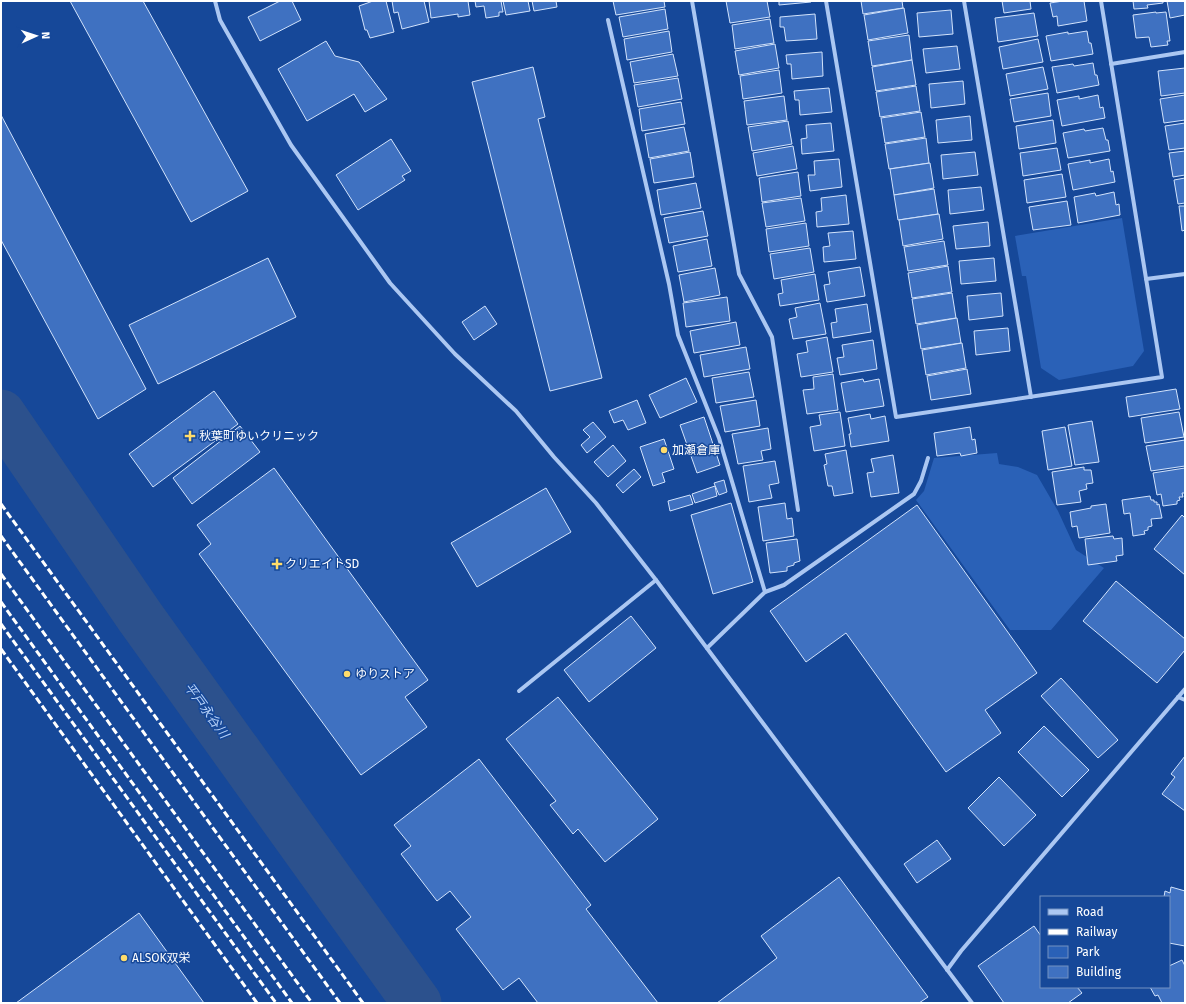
<svg xmlns="http://www.w3.org/2000/svg" width="1186" height="1004" viewBox="0 0 1186 1004" font-family="'Fira Sans','Noto Sans JP',sans-serif">
  <rect width="100%" height="100%" fill="#164899"/>
  <g fill="#2a61b7">
    <path d="M1122,218L1144,351L1133,366L1059,380L1041,368L1026,276H1022L1015,236Z"/>
    <path d="M997,453L999,464L1018,467L1037,475L1058,511L1076,550L1104,568L1051,630H1010L916,500L924,491L934,458Z"/>
  </g>
  <g fill="none" stroke-linecap="round" stroke-linejoin="round">
    <path stroke="#2c518d" stroke-width="49" d="M1,414L140,617L417,1003"/>
  </g>
  <g fill="#3f71c1" stroke="#d2e3fc">
    <path d="M70,1H143L248,191L191,222Z"/>
    <path d="M280,1H292L301,20L260,41L248,17Z"/>
    <path d="M373,1H386L394,32L370,38L367,30H365L359,6Z"/>
    <path d="M392,1H424L429,22L402,29L398,12L394,13Z"/>
    <path d="M429,1H468L470,15L458,17V14L431,18Z"/>
    <path d="M475,1H501L503,12H499V16L486,18L484,6L476,7Z"/>
    <path d="M503,1H528L530,11L506,15Z"/>
    <path d="M532,1H556L557,7L534,11Z"/>
    <path d="M613,1H664L665,7L616,15Z"/>
    <path d="M726,1H767L770,17L730,23Z"/>
    <path d="M779,1H811V2L779,5Z"/>
    <path d="M861,1H902L903,8L863,14Z"/>
    <path d="M1002,1H1030L1031,9L1004,13Z"/>
    <path d="M1063,1H1084L1087,21L1058,26L1057,16L1053,17L1050,3Z"/>
    <path d="M1133,1H1163V3L1147,5L1148,8L1134,9Z"/>
    <path d="M1167,1H1185V15L1170,18Z"/>
    <path d="M904,8L908,33L868,40L864,15Z"/>
    <path d="M665,9L668,29L623,37L619,17Z"/>
    <path d="M951,10L953,34L919,37L917,13Z"/>
    <path d="M1156,12V13L1166,12L1170,41H1167L1168,45L1151,47L1149,37L1136,38L1133,15Z"/>
    <path d="M1034,13L1038,36L998,42L995,18Z"/>
    <path d="M815,14L817,39L786,41L784,27H780V17Z"/>
    <path d="M770,19L774,43L735,49L732,25Z"/>
    <path d="M669,31L672,52L627,60L624,39Z"/>
    <path d="M1087,31L1089,43H1091L1093,54L1051,61L1046,36L1068,32V34Z"/>
    <path d="M909,35L912,60L872,66L868,41Z"/>
    <path d="M1038,39L1043,62L1003,69L999,47Z"/>
    <path d="M326,41L335,56L359,62L387,99L365,112L354,94L307,121L278,69Z"/>
    <path d="M775,44L779,68L739,75L735,51Z"/>
    <path d="M957,46L960,69L926,73L923,49Z"/>
    <path d="M822,52L823,76L792,79L791,64H787L786,55Z"/>
    <path d="M673,54L678,76L634,83L630,62Z"/>
    <path d="M912,60L916,85L876,91L872,67Z"/>
    <path d="M1093,63L1095,75H1097L1099,85L1057,93L1052,67L1073,64L1074,66Z"/>
    <path d="M533,67L545,117L538,119L602,378L550,391L472,82Z"/>
    <path d="M1043,67L1048,89L1010,96L1006,74Z"/>
    <path d="M1185,68V93L1161,96L1158,71Z"/>
    <path d="M779,70L782,93L743,99L740,76Z"/>
    <path d="M678,78L682,99L638,107L634,85Z"/>
    <path d="M963,81L965,104L931,108L929,84Z"/>
    <path d="M916,86L920,111L880,117L876,92Z"/>
    <path d="M829,88L832,112L800,115L799,100H795L794,91Z"/>
    <path d="M1048,93L1051,116L1014,122L1010,99Z"/>
    <path d="M1098,95L1100,108L1103,107L1105,118L1062,126L1057,100L1079,96V99Z"/>
    <path d="M1185,95V120L1164,123L1160,99Z"/>
    <path d="M784,96L787,120L747,125L744,101Z"/>
    <path d="M681,102L685,124L642,131L639,109Z"/>
    <path d="M921,112L925,137L885,143L881,118Z"/>
    <path d="M1,115L146,389L98,419L1,240Z"/>
    <path d="M970,116L972,140L938,143L936,120Z"/>
    <path d="M1053,120L1056,143L1019,149L1016,126Z"/>
    <path d="M788,121L792,144L752,151L748,127Z"/>
    <path d="M831,123L834,151L802,154L801,139L807,138L806,125Z"/>
    <path d="M1185,123V148L1169,150L1165,126Z"/>
    <path d="M684,127L689,151L649,158L645,134Z"/>
    <path d="M1103,128L1106,140H1108L1110,151L1068,158L1063,133L1084,129L1085,131Z"/>
    <path d="M926,138L929,163L889,169L885,144Z"/>
    <path d="M391,139L411,171L402,176L405,180L358,210L336,175Z"/>
    <path d="M793,146L797,169L757,176L753,153Z"/>
    <path d="M1057,148L1061,170L1023,176L1020,153Z"/>
    <path d="M1185,151V175L1173,177L1169,153Z"/>
    <path d="M690,152L694,177L654,183L650,159Z"/>
    <path d="M975,152L978,175L943,179L941,155Z"/>
    <path d="M839,159L842,187L810,191L808,175H815L814,161Z"/>
    <path d="M1109,159L1111,172L1113,171L1115,182L1073,190L1068,164L1090,160V163Z"/>
    <path d="M930,163L934,188L894,195L890,169Z"/>
    <path d="M798,172L801,196L762,202L759,178Z"/>
    <path d="M1062,174L1066,197L1027,203L1024,180Z"/>
    <path d="M1185,178V203L1178,204L1174,180Z"/>
    <path d="M696,183L701,208L661,215L657,190Z"/>
    <path d="M981,187L984,210L950,214L948,190Z"/>
    <path d="M934,189L938,214L898,220L894,195Z"/>
    <path d="M1114,192L1116,205L1119,204L1120,215L1078,223L1074,197L1095,193L1096,196Z"/>
    <path d="M846,195L849,224L817,227L816,212L822,211L821,198Z"/>
    <path d="M801,198L805,221L766,227L762,203Z"/>
    <path d="M1067,201L1071,225L1033,230L1029,207Z"/>
    <path d="M1179,206H1185V230L1182,231Z"/>
    <path d="M703,211L708,236L669,243L664,218Z"/>
    <path d="M939,214L943,239L903,246L899,220Z"/>
    <path d="M988,222L990,246L956,249L953,226Z"/>
    <path d="M806,223L809,246L769,252L766,229Z"/>
    <path d="M853,231L856,259L824,262L823,247L830,246L828,233Z"/>
    <path d="M707,239L712,266L678,272L673,246Z"/>
    <path d="M944,241L948,265L908,271L904,247Z"/>
    <path d="M810,248L814,272L774,279L770,254Z"/>
    <path d="M268,258L296,317L158,384L129,325Z"/>
    <path d="M994,258L996,281L961,284L959,261Z"/>
    <path d="M948,266L952,292L912,298L908,273Z"/>
    <path d="M860,267L865,296L827,302L824,285L830,284L828,272Z"/>
    <path d="M715,268L720,295L684,302L679,275Z"/>
    <path d="M815,274L819,300L780,306L778,294L783,293L781,280Z"/>
    <path d="M952,293L956,318L916,324L912,299Z"/>
    <path d="M1001,293L1003,316L969,320L967,296Z"/>
    <path d="M727,297L730,321L686,327L683,303Z"/>
    <path d="M820,303L826,334L793,339L789,319L797,317L795,308Z"/>
    <path d="M867,304L871,332L833,338L831,323L837,322L835,309Z"/>
    <path d="M485,306L497,324L474,340L462,322Z"/>
    <path d="M957,318L961,343L921,349L917,325Z"/>
    <path d="M736,322L740,345L694,353L690,331Z"/>
    <path d="M1008,328L1010,351L976,355L974,331Z"/>
    <path d="M827,337L833,372L801,377L797,354L808,352L806,341Z"/>
    <path d="M873,340L877,369L840,375L837,358L844,357L842,345Z"/>
    <path d="M962,343L966,368L926,375L922,350Z"/>
    <path d="M746,347L750,369L704,377L700,355Z"/>
    <path d="M967,369L971,394L931,400L927,376Z"/>
    <path d="M749,372L754,397L716,403L712,378Z"/>
    <path d="M833,374L838,410L807,414L803,390L814,389L813,377Z"/>
    <path d="M686,378L697,402L660,418L649,395Z"/>
    <path d="M863,379L864,382L879,379L884,406L846,412L841,383Z"/>
    <path d="M1176,389L1180,409L1129,417L1126,397Z"/>
    <path d="M214,391L238,424L153,487L129,454Z"/>
    <path d="M637,400L646,423L628,430L623,420L614,423L609,411Z"/>
    <path d="M756,400L760,426L725,432L720,406Z"/>
    <path d="M840,412L845,446L814,451L810,427L821,425L819,415Z"/>
    <path d="M1179,412L1184,437L1145,443L1141,418Z"/>
    <path d="M870,414L871,419L885,416L889,441L851,447L849,434H851L848,418Z"/>
    <path d="M704,417L720,465L697,473L680,425Z"/>
    <path d="M1092,421L1099,462L1075,465L1068,425Z"/>
    <path d="M593,422L606,437L587,453L581,445L590,437L583,430Z"/>
    <path d="M240,426L260,452L192,504L173,478Z"/>
    <path d="M970,427L972,440L975,439L977,453L961,456L960,453L937,456L934,433Z"/>
    <path d="M1065,427L1072,466L1048,470L1042,431Z"/>
    <path d="M768,428L771,449L761,451L763,460L738,464L732,434Z"/>
    <path d="M664,439L674,469L662,473L665,482L653,486L640,447Z"/>
    <path d="M1185,440V466L1151,471L1146,446Z"/>
    <path d="M613,445L626,461L608,477L594,462Z"/>
    <path d="M846,450L853,493L834,496L832,486H828L824,465L827,464L825,454Z"/>
    <path d="M893,455L899,493L871,497L867,473L874,472L871,459Z"/>
    <path d="M775,461L779,483L769,485L772,498L749,502L743,466Z"/>
    <path d="M1084,467V470H1091L1093,483L1086,484L1087,489L1079,491L1081,502L1057,505L1052,472Z"/>
    <path d="M274,468L428,680L405,697L427,727L361,775L199,554L211,544L197,525Z"/>
    <path d="M1185,468V493H1182L1183,497H1179L1180,500L1177,501V504L1163,506L1161,494L1157,495L1153,473Z"/>
    <path d="M634,469L641,477L623,493L616,485Z"/>
    <path d="M724,480L727,492L719,495L714,483Z"/>
    <path d="M715,486L717,496L695,503L692,494Z"/>
    <path d="M546,488L571,532L477,587L451,543Z"/>
    <path d="M690,495L693,504L670,511L668,501Z"/>
    <path d="M1150,496L1151,500H1154V502H1157V505L1159,504L1162,518L1151,519L1152,526L1148,527V530L1144,531L1145,534L1133,536L1130,513L1124,514L1122,500Z"/>
    <path d="M731,503L753,582L713,594L691,515Z"/>
    <path d="M785,503L787,519L792,518L794,536L763,541L758,507Z"/>
    <path d="M1106,504L1110,533L1079,538L1077,526L1072,527L1070,512L1091,508V506Z"/>
    <path d="M917,505L1037,673L985,710L1001,733L946,772L846,633L806,662L770,611Z"/>
    <path d="M1182,515L1185,518V575L1154,549Z"/>
    <path d="M1113,536L1114,539L1122,538L1123,555L1116,556L1117,561L1088,565L1085,539Z"/>
    <path d="M797,539L800,561L794,563V565L787,567V571L770,573L766,543Z"/>
    <path d="M1116,581L1185,639V650L1157,683L1083,621Z"/>
    <path d="M631,616L656,648L589,702L564,670Z"/>
    <path d="M1061,678L1118,740L1098,758L1041,696Z"/>
    <path d="M558,697L658,819L605,862L578,829L573,834L550,805L556,801L506,739Z"/>
    <path d="M1044,726L1089,770L1062,797L1018,752Z"/>
    <path d="M1185,756V811L1162,794L1175,777L1171,774Z"/>
    <path d="M479,759L591,905L586,909L658,1003H538L519,978L503,990L456,929L471,917L450,891L437,901L401,854L411,846L394,825Z"/>
    <path d="M999,777L1036,815L1004,846L968,808Z"/>
    <path d="M937,840L951,859L917,883L904,864Z"/>
    <path d="M839,877L928,997L919,1003H717L777,958L761,936Z"/>
    <path d="M1171,887L1185,891V946L1169,943V897H1164L1165,891L1170,893Z"/>
    <path d="M139,913L204,1003H16Z"/>
    <path d="M1034,926L1041,936V987H1077L1082,993L1068,1003H1004L978,966Z"/>
    <path d="M1182,960L1185,966V1003H1162L1158,995L1155,996L1150,987H1169V966Z"/>
  </g>
  <g fill="none" stroke-linecap="round" stroke-linejoin="round">
    <g stroke="#abc7f2" stroke-width="4">
      <path d="M215,1L220,20L291,145L390,283L455,354L516,411L554,457L596,503L656,580L972,1003"/>
      <path d="M692,1L739,274L772,337L798,510"/>
      <path d="M826,1L896,417L1162,377L1101,1"/>
      <path d="M964,1L1031,397"/>
      <path d="M608,20L669,284L678,335L719,438L765,592L707,648"/>
      <path d="M1111,64L1185,52"/>
      <path d="M1146,279L1185,274"/>
      <path d="M765,592L784,585L914,494L921,481L928,458"/>
      <path d="M519,691L656,580"/>
      <path d="M1178,697L1185,700"/>
      <path d="M947,970L961,951L1185,689"/>
    </g>
    <g stroke="#fff" stroke-width="3" stroke-dasharray="7 3" stroke-linecap="butt">
      <path d="M1,504L363,1003"/>
      <path d="M1,536L340,1003"/>
      <path d="M1,574L312,1003"/>
      <path d="M1,602L292,1003"/>
      <path d="M1,624L276,1003"/>
      <path d="M1,649L257,1003"/>
    </g>
  </g>
  <g fill="#ffdc6b" stroke="#164899" stroke-width="1.5">
    <path d="M188 430h4v4h4v4h-4v4h-4v-4h-4v-4h4z"/>
    <circle cx="664" cy="450" r="4"/>
    <path d="M275 558h4v4h4v4h-4v4h-4v-4h-4v-4h4z"/>
    <circle cx="347" cy="674" r="4"/>
    <circle cx="124" cy="958" r="4"/>
  </g>
  <g text-anchor="middle" stroke-width="3" stroke-linejoin="round" paint-order="stroke">
    <g font-size="12" fill="#fff" stroke="#164899" text-anchor="start">
      <text x="199" y="440">秋葉町ゆいクリニック</text>
      <text x="672" y="454">加瀬倉庫</text>
      <text x="285" y="568">クリエイトSD</text>
      <text x="355" y="678">ゆりストア</text>
      <text x="132" y="962">ALSOK双栄</text>
    </g>
    <g font-size="13" font-style="italic" fill="#b7d1f8" stroke="#164899">
      <text transform="translate(207 710) rotate(54)" y="5">平戸永谷川</text>
    </g>
  </g>
  <rect width="1186" height="1004" fill="none" stroke="#ffffff" stroke-width="4"/>
  <rect x="1040" y="896" width="130" height="92" fill="#164899" stroke="#7391c2"/>
  <rect x="1048" y="909" width="20" height="6" fill="#abc7f2" stroke="#7391c2"/>
  <text x="1076" y="916" font-size="12" fill="#ffffff">Road</text>
  <rect x="1048" y="929" width="20" height="6" fill="#ffffff" stroke="#7391c2"/>
  <text x="1076" y="936" font-size="12" fill="#ffffff">Railway</text>
  <rect x="1048" y="946" width="20" height="12" fill="#2a61b7" stroke="#7391c2"/>
  <text x="1076" y="956" font-size="12" fill="#ffffff">Park</text>
  <rect x="1048" y="966" width="20" height="12" fill="#3f71c1" stroke="#7391c2"/>
  <text x="1076" y="976" font-size="12" fill="#ffffff">Building</text>
  <g transform="translate(36 36) rotate(87)" stroke="#164899" stroke-width="3" paint-order="stroke">
  <path d="M0-3L7 15L0 10L-7 15Z" fill="#ffffff"/>
  <text y="-6" font-size="11" font-weight="bold" text-anchor="middle" fill="#ffffff">N</text>
  </g>
</svg>
